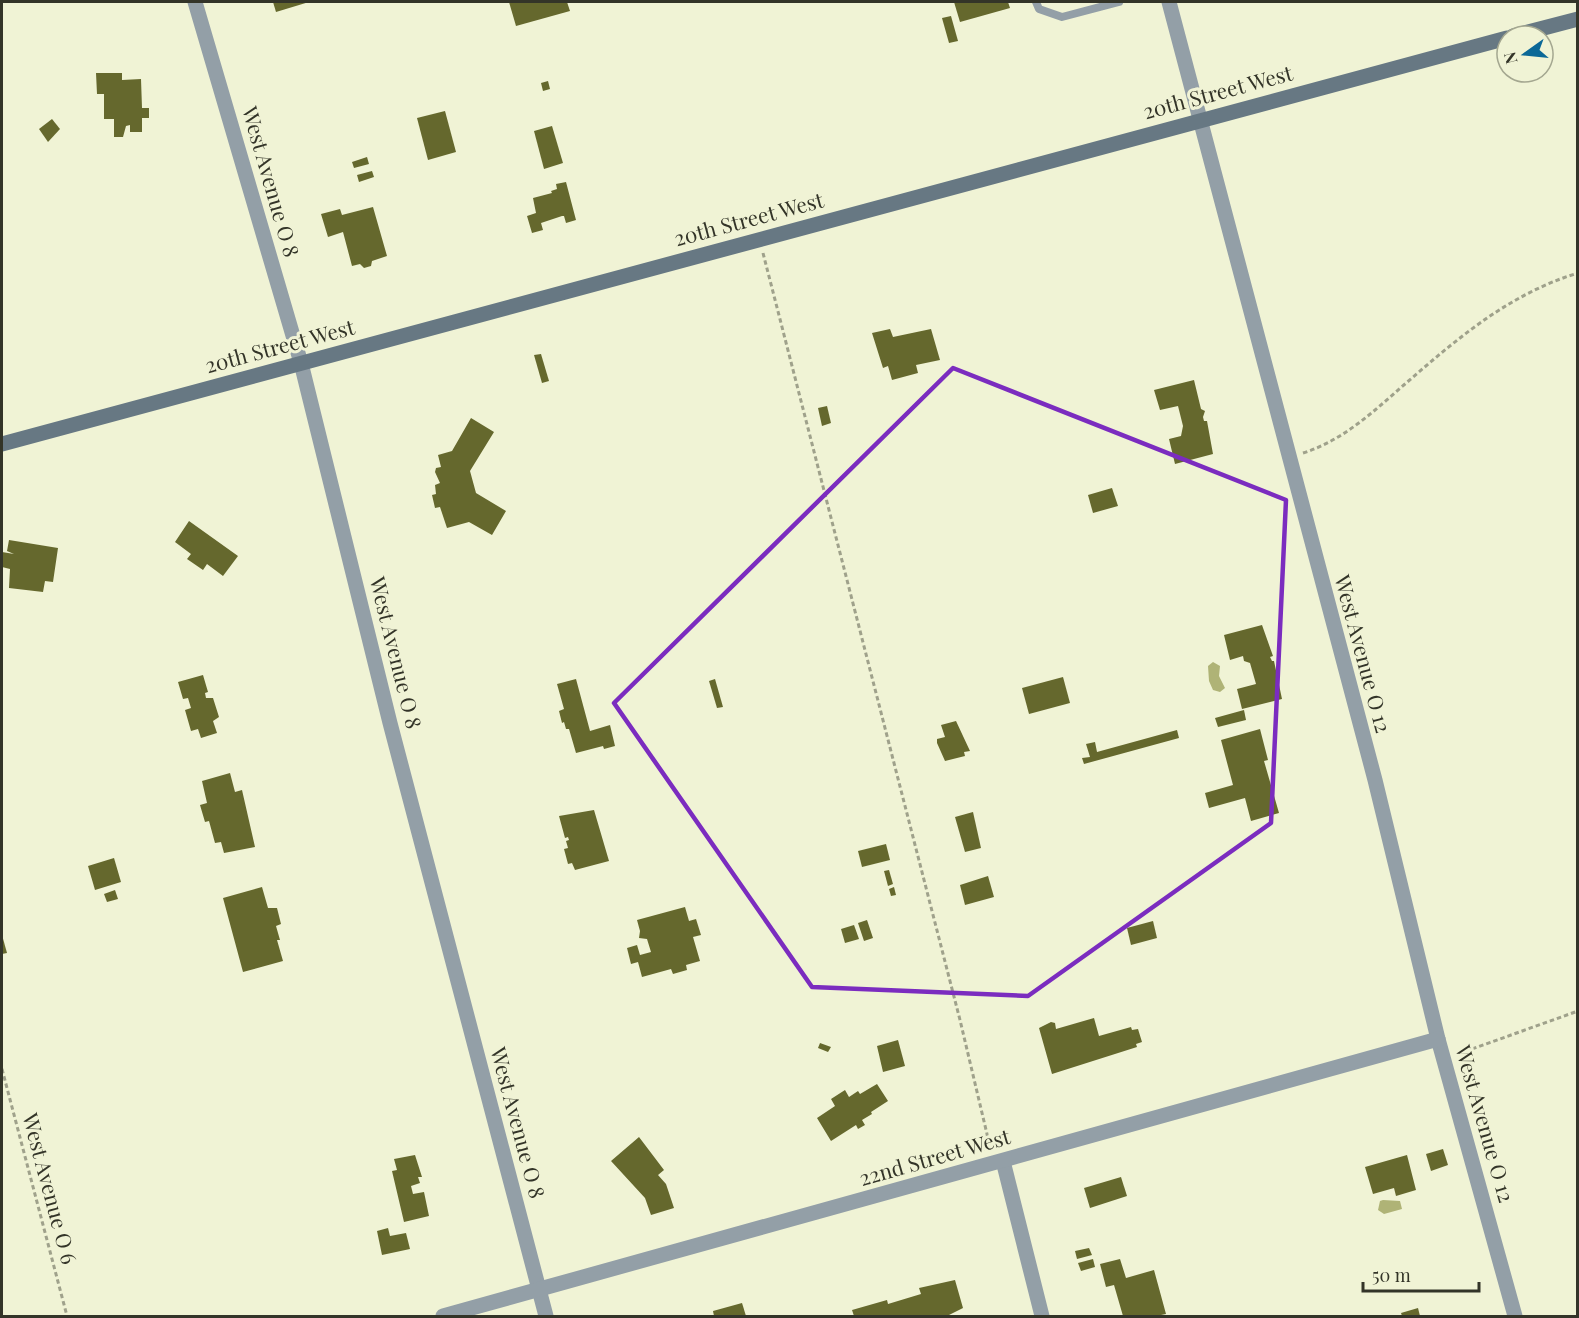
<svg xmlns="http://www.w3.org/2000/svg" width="1579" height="1318" viewBox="0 0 1579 1318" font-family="'Playfair Display',serif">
  <rect width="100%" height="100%" fill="#f0f3d5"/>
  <g fill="#afb376">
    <path d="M1213,662L1220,666L1219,676L1225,688L1220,692L1213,690L1209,681L1208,666Z"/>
    <path d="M1383,1200L1400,1201L1402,1209L1384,1214L1378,1210L1380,1201Z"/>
  </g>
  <g fill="#65682d">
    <path d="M273,2H309L276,12Z"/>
    <path d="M509,2H567L570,11L516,26Z"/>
    <path d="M954,2H1008L1010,8L960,22Z"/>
    <path d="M951,16L958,41L949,43L942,18Z"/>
    <path d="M96,73H122V80L141,79L142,108H149V118H142V132H130V125L126,126L123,137H114V119H104V94H97Z"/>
    <path d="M548,81L550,89L543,91L541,83Z"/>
    <path d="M445,111L456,152L428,160L417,118Z"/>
    <path d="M52,119L60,129L48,142L39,129Z"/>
    <path d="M552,126L563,163L544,169L534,131Z"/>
    <path d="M367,157L369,164L354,168L352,162Z"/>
    <path d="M372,171L374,177L359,182L357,175Z"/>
    <path d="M566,182L576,220L566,223L564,216H562L541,223L543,230L532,233L527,216L536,213L533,198L552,193L551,191L557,189L556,184Z"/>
    <path d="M373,207L387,256L372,261L371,266L364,268L360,264L352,266L343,232L328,237L321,214L340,209L342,215Z"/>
    <path d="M890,329L893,337L931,329L940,360L916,365L918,373L892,380L888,366L883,368L872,333Z"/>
    <path d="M541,354L549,381L542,383L534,355Z"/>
    <path d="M1194,380L1201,409L1205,411L1203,417L1204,421H1207L1213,454L1175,464L1169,439L1181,436L1183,426L1178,406L1160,410L1154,390Z"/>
    <path d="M827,406L831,423L822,426L818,408Z"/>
    <path d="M471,418L494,432L470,471L476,493L506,511L492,535L469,522L447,528L440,507L435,508L432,495L436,494L435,485L440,483L435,472L436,468L441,467L438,455L452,451Z"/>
    <path d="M1112,488L1118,506L1093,513L1088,495Z"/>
    <path d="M189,521L238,556L223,576L207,564L203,570L187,559L191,554L175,542Z"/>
    <path d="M9,540L58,548L53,582L45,581L43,592L9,588L10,569L2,567V552L14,554L7,551Z"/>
    <path d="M1262,625L1273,656L1270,657L1272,661H1274L1282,699L1242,709L1237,689L1256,684L1250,663L1244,661L1243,656L1230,660L1224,635Z"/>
    <path d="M203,675L208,692L205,693L206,698H213L219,717L213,721L217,733L201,738L198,729L191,731L185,710L191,708L188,698L183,699L178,682Z"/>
    <path d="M1063,677L1070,703L1029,714L1022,688Z"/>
    <path d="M576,679L590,731L610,725L615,746L604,749L603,746L576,753L569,729H566L564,722L562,723L559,711L564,709L557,684Z"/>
    <path d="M715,679L723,707L717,708L709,681Z"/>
    <path d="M1244,710L1246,720L1218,727L1215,718Z"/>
    <path d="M956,721L970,751L964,752L965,756L945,761L937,743V739L945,737L941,725Z"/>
    <path d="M1260,729L1268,760L1264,761L1279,813L1251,821L1245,798L1209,808L1205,793L1233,785L1221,740Z"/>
    <path d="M1177,730L1179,738L1084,764L1082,758L1090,757L1086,744L1095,742L1097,752Z"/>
    <path d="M230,773L235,792L242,790L255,847L224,853L221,842L215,843L209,821L205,822L200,805L207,803L202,781Z"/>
    <path d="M594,810L609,861L575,870L572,863L568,864L564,849L568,848L566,841L569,840L568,837L565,838L559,816Z"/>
    <path d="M973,812L981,848L965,852L955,817Z"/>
    <path d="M886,844L890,860L862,867L858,851Z"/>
    <path d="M114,858L121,882L95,890L88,866Z"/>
    <path d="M889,870L893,884L888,886L884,871Z"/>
    <path d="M988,876L994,897L965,905L960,885Z"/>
    <path d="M262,887L268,908H277L281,924L276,926L280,940H277L283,961L243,972L223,898Z"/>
    <path d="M894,887L896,895L891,896L889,889Z"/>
    <path d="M115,890L118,899L107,902L104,894Z"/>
    <path d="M685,907L689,921L696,919L701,935L693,937L700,961L686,965L687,970L673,974L671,969L642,977L638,962L631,964L627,948L637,945L640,955L651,952L647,939L639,938L640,931L637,920Z"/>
    <path d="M867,920L873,938L864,941L858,923Z"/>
    <path d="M1153,921L1157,938L1131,945L1127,928Z"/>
    <path d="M854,925L859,939L845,943L841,929Z"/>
    <path d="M2,935L7,953L2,954Z"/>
    <path d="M1094,1018L1099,1036L1131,1027L1132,1030L1138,1029L1142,1042L1136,1044L1137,1047L1052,1074L1039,1028L1051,1022L1055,1023L1056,1029Z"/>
    <path d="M898,1040L905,1066L883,1072L877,1046Z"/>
    <path d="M820,1043L831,1047L828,1052L818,1048Z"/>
    <path d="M877,1084L888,1101L871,1112L872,1114L862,1120L865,1125L858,1129L856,1125L831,1141L817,1118L835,1106L831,1099L845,1090L849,1097L858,1091L860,1094Z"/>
    <path d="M639,1137L664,1170L658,1175L666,1184L674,1208L651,1215L645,1198L611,1161Z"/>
    <path d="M1443,1149L1448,1165L1431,1171L1426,1154Z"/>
    <path d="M415,1155L422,1177H418L420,1183L411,1186L413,1194L424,1192L429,1216L404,1222L392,1171L397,1170L394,1159Z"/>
    <path d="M1407,1155L1416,1190L1396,1196L1394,1188L1373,1194L1365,1167Z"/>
    <path d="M1121,1177L1127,1196L1090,1208L1084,1188Z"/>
    <path d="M388,1228L390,1236L406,1233L410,1249L382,1255L377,1231Z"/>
    <path d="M1089,1248L1092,1255L1077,1259L1075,1251Z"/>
    <path d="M1093,1259L1095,1267L1081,1271L1078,1263Z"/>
    <path d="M1120,1259L1126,1278L1154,1270L1166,1314L1156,1316H1123L1114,1285L1106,1287L1100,1264Z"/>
    <path d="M955,1280L963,1308L947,1316H854L852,1310L887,1300L888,1304L921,1294L919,1288Z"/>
    <path d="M742,1303L746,1316H714L713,1311Z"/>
    <path d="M1418,1308L1420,1316H1402L1401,1313Z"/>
  </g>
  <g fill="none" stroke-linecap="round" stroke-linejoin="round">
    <g stroke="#9fa18b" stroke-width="3" stroke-dasharray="4.5 3" stroke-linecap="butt">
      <path d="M763,253L960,1020L987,1134L986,1151"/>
      <path d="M1303,453C1344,440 1374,411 1405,384C1458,338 1509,294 1578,273"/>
      <path d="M1458,1054L1578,1011"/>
      <path d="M2,1069L67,1316"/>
    </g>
    <path stroke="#939fa7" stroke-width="8" d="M1036,2L1039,9L1062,17L1119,2"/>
    <g stroke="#939fa7" stroke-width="15">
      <path d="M1169,2L1375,780L1438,1039L1515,1316"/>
      <path d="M301,363L390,723L546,1316"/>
      <path d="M1003,1161L1042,1316"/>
      <path d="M443,1316L1438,1039"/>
    </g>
    <path stroke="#939fa7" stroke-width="15" d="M195,2L301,363"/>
    <g stroke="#677883" stroke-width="15">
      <path d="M1513,36L1578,19"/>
      <path d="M2,444L1507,38"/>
    </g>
  </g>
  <path fill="none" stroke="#7b2cbf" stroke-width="4.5" stroke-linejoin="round" d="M953,368L1286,500L1271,823L1028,996L812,987L614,703Z"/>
  <g text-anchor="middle" stroke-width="6" stroke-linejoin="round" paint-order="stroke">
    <g font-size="21" fill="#333428" stroke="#f0f3d5">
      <text transform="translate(1218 93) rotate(-15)" y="7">20th Street West</text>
      <text transform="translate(270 182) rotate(74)" y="7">West Avenue O 8</text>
      <text transform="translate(749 220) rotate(-15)" y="7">20th Street West</text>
      <text transform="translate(280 347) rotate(-15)" y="7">20th Street West</text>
      <text transform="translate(395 653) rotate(76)" y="7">West Avenue O 8</text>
      <text transform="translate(1362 654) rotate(75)" y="7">West Avenue O 12</text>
      <text transform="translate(517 1123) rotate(75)" y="7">West Avenue O 8</text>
      <text transform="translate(1484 1124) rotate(74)" y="7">West Avenue O 12</text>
      <text transform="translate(935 1158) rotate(-16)" y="7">22nd Street West</text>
      <text transform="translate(49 1189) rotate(75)" y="7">West Avenue O 6</text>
    </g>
  </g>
  <rect width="1579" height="1318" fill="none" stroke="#333428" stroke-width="6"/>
  <g transform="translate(1525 54) rotate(255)"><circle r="28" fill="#f0f3d5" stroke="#a4a790" stroke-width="1.5"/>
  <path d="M0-4.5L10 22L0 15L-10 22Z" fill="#0b6897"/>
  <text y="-9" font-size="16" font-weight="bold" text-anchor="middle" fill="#333428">N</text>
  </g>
  <path d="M1363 1282v9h116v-9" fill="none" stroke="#333428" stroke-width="3"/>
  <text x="1372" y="1282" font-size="18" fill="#333428" stroke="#f0f3d5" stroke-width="4.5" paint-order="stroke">50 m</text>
</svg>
